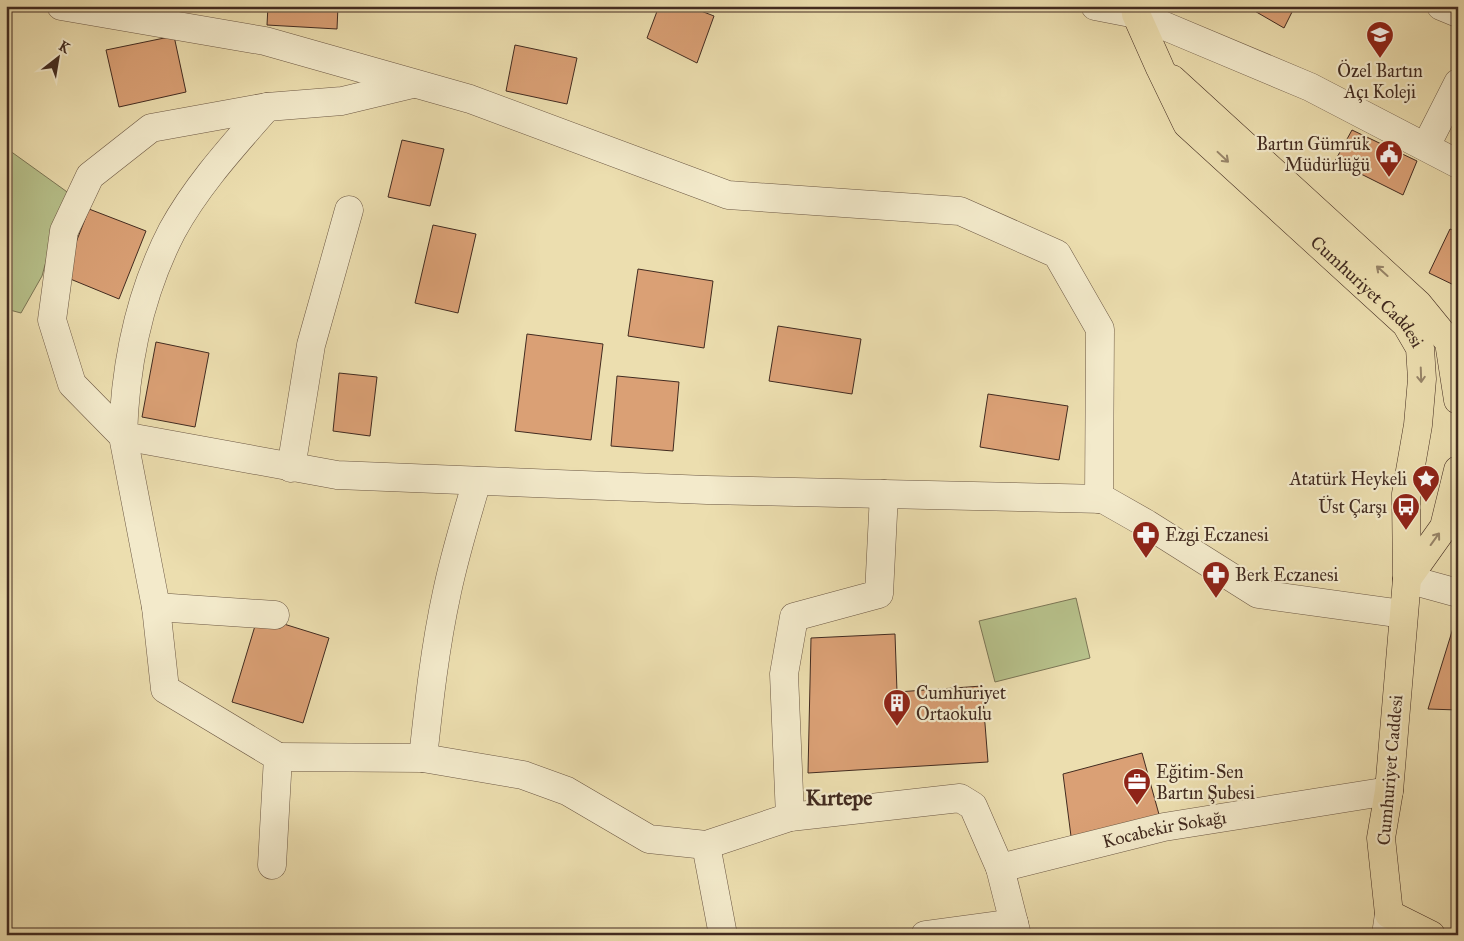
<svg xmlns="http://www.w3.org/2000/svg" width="1464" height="941" viewBox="0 0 1464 941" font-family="'IM FELL Great Primer',serif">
  <rect width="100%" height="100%" fill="#ecdeaf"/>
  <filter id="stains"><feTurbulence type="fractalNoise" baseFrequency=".004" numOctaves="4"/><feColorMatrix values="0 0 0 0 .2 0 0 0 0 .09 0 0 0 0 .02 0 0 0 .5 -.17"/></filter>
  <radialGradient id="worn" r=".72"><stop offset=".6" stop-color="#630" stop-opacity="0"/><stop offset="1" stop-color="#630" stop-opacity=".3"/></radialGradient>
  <g fill="#b7c18b" stroke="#7c7656">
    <path d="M6,148L70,194L57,221L42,276L21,313L6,309Z"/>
    <path d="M1076,598L1090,658L995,682L979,621Z"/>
  </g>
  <g fill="#daa075" stroke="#422b20">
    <path d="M268,6H338L337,29L267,25Z"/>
    <path d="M659,6H688L714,16L697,63L647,38Z"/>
    <path d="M1246,6H1295L1284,28Z"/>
    <path d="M174,36L186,92L119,107L106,50Z"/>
    <path d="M515,45L577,58L567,104L506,91Z"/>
    <path d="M1352,130L1417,161L1403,195L1335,161Z"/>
    <path d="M402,140L444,149L430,206L388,197Z"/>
    <path d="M89,209L146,231L119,299L63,276Z"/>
    <path d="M433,225L476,234L458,313L415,303Z"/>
    <path d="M1450,229L1458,232V287L1429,273Z"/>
    <path d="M638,269L713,281L704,348L628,336Z"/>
    <path d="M778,326L861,339L852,394L769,381Z"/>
    <path d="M527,334L603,344L591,440L515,431Z"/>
    <path d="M156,342L209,353L195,427L142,417Z"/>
    <path d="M339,373L377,377L370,436L333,431Z"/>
    <path d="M617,376L679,382L673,451L611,446Z"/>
    <path d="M988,394L1068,406L1059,460L980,447Z"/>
    <path d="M1458,612V710L1428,709Z"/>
    <path d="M258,616L329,638L303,723L232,702Z"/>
    <path d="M895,634L897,692L982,686L988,762L808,773L811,638Z"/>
    <path d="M1142,753L1160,818L1072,844L1063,774Z"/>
  </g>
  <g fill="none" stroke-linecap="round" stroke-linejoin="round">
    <defs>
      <g id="minor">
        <path d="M61,6L265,41L470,99L728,195L960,211L1057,254L1100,329L1099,499"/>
        <path d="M1095,6L1136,14L1310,87L1458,164"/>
        <path d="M1441,6L1458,13"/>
        <path d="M267,107C233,146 197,185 172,231C139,295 125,365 123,436L337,475L707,490L1103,499L1147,524L1258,594L1403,614"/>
        <path d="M1426,146L1458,83"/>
        <path d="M291,468L311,345L349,210"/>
        <path d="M1407,579L1458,593"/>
        <path d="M156,607L275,615"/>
        <path d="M278,757L423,758L523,775L567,791L649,839L706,845L790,817L960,798L973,806L1000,868L1017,935"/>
        <path d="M423,758C429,702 435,647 447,592C455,554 466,518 477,481"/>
        <path d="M790,817L784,674L794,617L879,594L884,494"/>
        <path d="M706,845L723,935"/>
        <path d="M272,865L278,757L165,689L156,607L123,436L72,384L52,320L64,231L90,176L151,128L267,107L342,101L413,84"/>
        <path id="s1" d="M1000,868L1164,827L1389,791"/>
        <path d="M925,935L1014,923"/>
        <path d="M1386,935L1389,914"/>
      </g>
      <g id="major">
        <path id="s2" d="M1135,6L1136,14L1160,68L1187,124L1406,324L1420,348L1422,379L1418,425L1406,494L1407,579L1389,791L1381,838L1389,914L1431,935"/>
        <path d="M1172,79L1418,304L1449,342L1458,400"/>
        <path d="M1407,579L1444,527L1458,470"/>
      </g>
    </defs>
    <use href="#minor" stroke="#6c5844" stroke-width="29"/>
    <use href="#major" stroke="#422b20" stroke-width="29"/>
    <use href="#minor" stroke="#f3eacb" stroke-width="28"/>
    <use href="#major" stroke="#ecdeaf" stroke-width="28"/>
  </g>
  <defs><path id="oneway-shaft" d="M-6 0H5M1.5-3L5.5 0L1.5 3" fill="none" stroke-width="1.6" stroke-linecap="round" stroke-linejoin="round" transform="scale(1.25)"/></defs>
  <g stroke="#978468">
    <use href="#oneway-shaft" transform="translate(1223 157) rotate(43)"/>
    <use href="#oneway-shaft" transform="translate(1382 271) rotate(-138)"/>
    <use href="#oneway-shaft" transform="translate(1421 375) rotate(88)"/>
    <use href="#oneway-shaft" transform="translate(1435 539) rotate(-54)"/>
  </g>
  <defs>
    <symbol id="school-pin" viewBox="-11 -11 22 30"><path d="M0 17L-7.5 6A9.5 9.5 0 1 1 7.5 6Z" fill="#8f2418" stroke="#f3eacb"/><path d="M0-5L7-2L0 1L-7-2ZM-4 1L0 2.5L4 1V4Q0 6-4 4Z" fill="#fff"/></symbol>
    <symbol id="civic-pin" viewBox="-11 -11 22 30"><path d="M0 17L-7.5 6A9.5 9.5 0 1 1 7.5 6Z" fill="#8f2418" stroke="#f3eacb"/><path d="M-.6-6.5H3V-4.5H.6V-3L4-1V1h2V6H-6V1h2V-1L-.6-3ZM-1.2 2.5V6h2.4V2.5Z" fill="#fff"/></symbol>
    <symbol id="sight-pin" viewBox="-11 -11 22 30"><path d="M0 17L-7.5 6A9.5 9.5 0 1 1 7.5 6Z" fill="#8f2418" stroke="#f3eacb"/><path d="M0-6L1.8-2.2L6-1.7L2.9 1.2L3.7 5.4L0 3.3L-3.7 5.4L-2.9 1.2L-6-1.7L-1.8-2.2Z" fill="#fff"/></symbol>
    <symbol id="bus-pin" viewBox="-11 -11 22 30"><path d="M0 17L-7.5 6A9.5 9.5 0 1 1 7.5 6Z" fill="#8f2418" stroke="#f3eacb"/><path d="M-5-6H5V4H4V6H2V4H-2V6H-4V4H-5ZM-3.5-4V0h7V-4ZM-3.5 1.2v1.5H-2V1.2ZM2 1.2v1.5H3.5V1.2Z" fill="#fff"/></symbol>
    <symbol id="pharmacy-pin" viewBox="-11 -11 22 30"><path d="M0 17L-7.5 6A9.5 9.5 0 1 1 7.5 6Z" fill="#8f2418" stroke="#f3eacb"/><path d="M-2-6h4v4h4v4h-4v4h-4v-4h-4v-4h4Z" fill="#fff"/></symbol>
    <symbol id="building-pin" viewBox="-11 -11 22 30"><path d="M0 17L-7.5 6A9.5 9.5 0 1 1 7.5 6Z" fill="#8f2418" stroke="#f3eacb"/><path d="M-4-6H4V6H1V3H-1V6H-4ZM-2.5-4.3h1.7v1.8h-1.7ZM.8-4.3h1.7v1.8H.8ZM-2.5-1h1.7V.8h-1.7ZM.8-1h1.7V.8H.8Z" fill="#fff"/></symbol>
    <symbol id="office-pin" viewBox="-11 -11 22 30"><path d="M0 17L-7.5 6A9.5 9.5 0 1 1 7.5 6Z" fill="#8f2418" stroke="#f3eacb"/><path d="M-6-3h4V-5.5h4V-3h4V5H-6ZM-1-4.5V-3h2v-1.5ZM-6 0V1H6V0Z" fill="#fff"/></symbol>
  </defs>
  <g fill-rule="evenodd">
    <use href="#school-pin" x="1364" y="19" width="32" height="43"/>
    <use href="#civic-pin" x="1373" y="138" width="32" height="43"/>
    <use href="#sight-pin" x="1410" y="463" width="32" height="43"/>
    <use href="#bus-pin" x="1390" y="491" width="32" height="43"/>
    <use href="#pharmacy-pin" x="1130" y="519" width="32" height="43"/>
    <use href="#pharmacy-pin" x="1200" y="559" width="32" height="43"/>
    <use href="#building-pin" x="881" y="687" width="32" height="43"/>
    <use href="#office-pin" x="1121" y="766" width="32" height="43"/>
  </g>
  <g text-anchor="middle" stroke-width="4.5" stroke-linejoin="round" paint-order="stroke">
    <g font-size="18" fill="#422b20" stroke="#f3eacb" text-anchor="start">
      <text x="1380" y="77" text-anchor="middle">Özel Bartın<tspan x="1380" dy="21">Açı Koleji</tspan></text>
      <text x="1370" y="150" text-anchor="end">Bartın Gümrük<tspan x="1370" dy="21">Müdürlüğü</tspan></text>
      <text x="1407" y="485" text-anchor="end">Atatürk Heykeli</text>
      <text x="1387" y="513" text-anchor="end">Üst Çarşı</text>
      <text x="1165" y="541">Ezgi Eczanesi</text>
      <text x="1235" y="581">Berk Eczanesi</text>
      <text x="916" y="699">Cumhuriyet<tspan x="916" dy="21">Ortaokulu</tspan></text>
      <text x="1156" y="778">Eğitim-Sen<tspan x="1156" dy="21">Bartın Şubesi</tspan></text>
    </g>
    <g font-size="18" fill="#422b20" stroke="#f3eacb">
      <text dy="6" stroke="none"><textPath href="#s2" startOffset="376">Cumhuriyet Caddesi</textPath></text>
      <text transform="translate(1390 770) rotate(-85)" y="6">Cumhuriyet Caddesi</text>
      <text dy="6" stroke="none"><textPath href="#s1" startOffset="169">Kocabekir Sokağı</textPath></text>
    </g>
    <g font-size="22" font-weight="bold" fill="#422b20" stroke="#f3eacb">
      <text x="839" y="805">Kırtepe</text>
    </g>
  </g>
  <rect width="1464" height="941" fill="none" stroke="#ecdeaf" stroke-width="25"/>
  <rect x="8" y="8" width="1449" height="926" fill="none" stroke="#422b20" stroke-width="2.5"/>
  <rect x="12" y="12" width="1439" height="916" fill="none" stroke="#422b20"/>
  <g transform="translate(58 58) rotate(31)" stroke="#f3eacb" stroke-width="4" paint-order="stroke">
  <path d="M0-4L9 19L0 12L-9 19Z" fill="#422b20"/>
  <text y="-8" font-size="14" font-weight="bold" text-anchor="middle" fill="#422b20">K</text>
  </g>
  <rect width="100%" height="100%" filter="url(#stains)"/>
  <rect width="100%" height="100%" fill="url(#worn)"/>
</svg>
